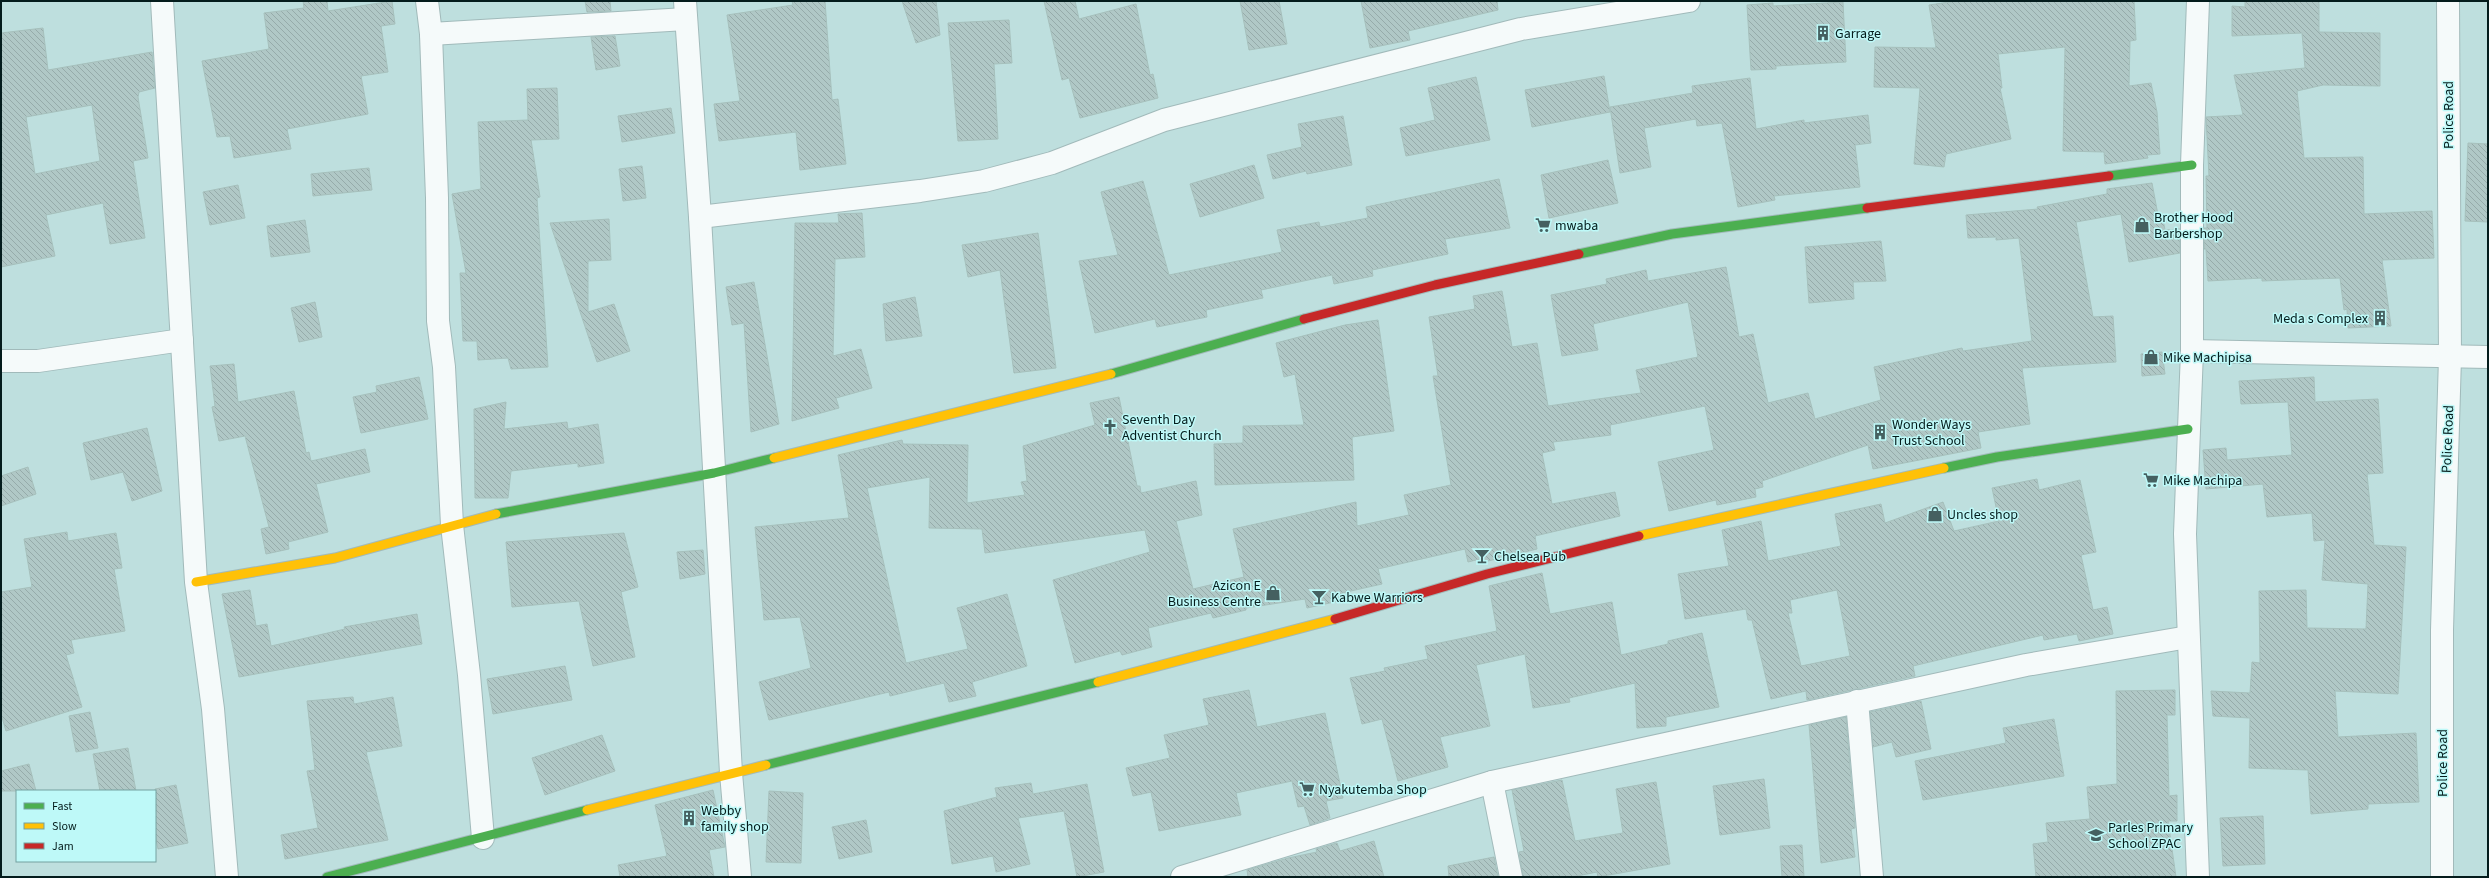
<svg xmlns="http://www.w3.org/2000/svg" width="2489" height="878" viewBox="0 0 2489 878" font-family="'Source Sans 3',sans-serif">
  <defs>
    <pattern id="building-back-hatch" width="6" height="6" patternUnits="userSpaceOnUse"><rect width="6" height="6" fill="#b0c8c6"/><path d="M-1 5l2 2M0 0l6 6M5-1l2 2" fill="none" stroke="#96abaa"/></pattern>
  </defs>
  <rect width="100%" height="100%" fill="#bedfde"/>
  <g fill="url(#building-back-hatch)" stroke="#a6c0bc" fill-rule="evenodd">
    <path d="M303,1H327L328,11L392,1L395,24L381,26L388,72L361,76L368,114L287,129L291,149L234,158L230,136L217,137L202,61L269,49L264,13L304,8Z"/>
    <path d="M585,1H610L611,11L587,12Z"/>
    <path d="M792,1H825L832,100L838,99L846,164L800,170L796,132L719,141L714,104L740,101L727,15L793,5Z"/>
    <path d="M902,1H936L940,35L916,43Z"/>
    <path d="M1044,1H1075L1079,19L1136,4L1150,75L1153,74L1158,98L1080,118L1069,78L1062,80Z"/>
    <path d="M1240,1H1279L1287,44L1249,50Z"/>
    <path d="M1361,1H1497L1498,10L1408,31L1410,40L1370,48Z"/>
    <path d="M1956,1H2134L2136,40L2130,41L2129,86L2151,83L2157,112L2160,154L2147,155L2148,158L2105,164L2104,152L2063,151L2065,47L1998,54L2002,88H2000L2011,139L1946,154L1944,167L1914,164L1920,88L1874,87L1875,47L1936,48L1929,5Z"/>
    <path d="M2245,1H2319V32L2380,33V86L2323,85L2297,91L2304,158L2363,157L2364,214L2432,211L2434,258L2382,260L2391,326L2348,328L2347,309L2344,310L2340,278L2262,281V278L2208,281L2206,249H2204V228H2207L2206,176H2209L2206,117L2243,115L2234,75L2305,68L2302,33L2232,36V6L2245,7Z"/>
    <path d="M1843,2L1846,62L1776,66V69L1751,70L1747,5L1773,3V6Z"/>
    <path d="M1009,20L1012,63L994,64L998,139L958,141L948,23Z"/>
    <path d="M43,28L48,70L152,52L155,88L139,92L138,97L148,158L133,161L145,238L110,244L103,203L46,215L55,256L1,267V33ZM92,105L100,161L35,174L26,117Z"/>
    <path d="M615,36L620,66L596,70L591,37Z"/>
    <path d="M1604,76L1610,112L1532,127L1525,90Z"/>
    <path d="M1476,77L1490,140L1406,156L1400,128L1435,120L1428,88Z"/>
    <path d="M1750,78L1756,129L1804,120V123L1868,115L1871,143L1855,145L1860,187L1774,196L1775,200L1738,207L1722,123L1697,126L1696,119L1644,128L1651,167L1620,173L1610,107L1693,93L1692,86Z"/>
    <path d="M557,88L559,139L531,140L540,197L537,198L548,367L511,369L508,358L478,360L477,341H463L460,273H466L452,194L481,189L478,122L528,120L527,89Z"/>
    <path d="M671,108L675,133L622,142L618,116Z"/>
    <path d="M1343,116L1352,165L1307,174L1306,171L1273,179L1267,155L1302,147L1298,124Z"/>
    <path d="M2468,143L2488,144V222L2465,221Z"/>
    <path d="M1608,160L1618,203L1549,218L1541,175Z"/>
    <path d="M1254,165L1264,198L1200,217L1190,184Z"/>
    <path d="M642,166L646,198L623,201L619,169Z"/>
    <path d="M369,168L372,190L313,196L311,174Z"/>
    <path d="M1499,179L1510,228L1445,239L1448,254L1372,270L1373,276L1334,284L1332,275L1261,290L1263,298L1206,310L1207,317L1157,327L1155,319L1095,333L1079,261L1118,255L1101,192L1143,181L1169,275L1282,252L1277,230L1319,222L1320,227L1368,218L1366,207Z"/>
    <path d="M2152,183L2158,215L2162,214L2165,230L2180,229V253L2129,262L2121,214L2076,222L2093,317L2113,316L2116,362L2022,368L2030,424L1978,432L1981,448L1873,469L1868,445L1762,481L1763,487L1755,489L1756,497L1717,505L1716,500L1669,511L1658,462L1714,450L1705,406L1610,425L1611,435L1553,442L1555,450L1542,453L1552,504L1615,492L1620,516L1535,536L1537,549L1484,562V558L1468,562L1465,549L1378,569L1382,584L1342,593L1343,600L1307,608L1305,599L1246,608V610L1213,618L1211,613L1148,628L1152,647L1122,655L1120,651L1075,663L1053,580L1150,552L1145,530L985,553L982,529L929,528L930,477L867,488L906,663L968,649L957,608L1007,594L1027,666L972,682L976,696L949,702L944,683L890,696L889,692L769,720L759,682L811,668L800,617L764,620L755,527L849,518L838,455L902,440L903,444L968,445L967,503L1025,495L1021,482L1027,481L1023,446L1095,425L1090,403L1119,397L1137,486H1140L1141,493L1196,481L1202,515L1176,521L1193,589L1244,577L1233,529L1356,502L1357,526L1409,515L1404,495L1451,485L1433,376H1438L1429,317L1475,309L1473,296L1502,291L1512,347L1537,343L1548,406L1641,393L1636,370L1698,357L1688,302L1593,324L1598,350L1562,356L1551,295L1607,284L1606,279L1646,270L1648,281L1726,267L1739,337L1753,334L1768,403L1808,393L1815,419L1881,400L1874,367L1962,348L1963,351L2032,341L2019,238L1996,240V237L1968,238L1966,215L2038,209L2037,207L2107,194V189Z"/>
    <path d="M238,185L245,218L210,225L203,192Z"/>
    <path d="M862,213L865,257L835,259L833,356L861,349L872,388L836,398L839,408L792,421L795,223H839L838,214Z"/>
    <path d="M609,219L611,260L588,261V312L614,304L630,351L597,362L550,223Z"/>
    <path d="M305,220L310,252L271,257L267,226Z"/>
    <path d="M1038,233L1056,368L1014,373L1000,270L968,277L962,245Z"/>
    <path d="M1881,241L1886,281L1853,282L1854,299L1809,303L1805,247Z"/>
    <path d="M754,282L779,424L751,432L744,323L732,325L726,287Z"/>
    <path d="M915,297L922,336L886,341L883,304Z"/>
    <path d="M315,302L322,337L299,342L291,308Z"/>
    <path d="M1378,320L1394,431L1352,437L1354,480L1215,485L1214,444L1243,443V426L1304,425L1295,374L1284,377L1276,343L1345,325Z"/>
    <path d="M2162,352L2165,374L2142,376L2141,354Z"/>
    <path d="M234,364L238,402L294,391L306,453L309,452L311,461L365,449L370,472L316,484L328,532L288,542L289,549L266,554L261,529L269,527L245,436L219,441L212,407L215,406L210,366Z"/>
    <path d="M419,377L428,419L361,433L353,397L377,392L376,386Z"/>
    <path d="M2314,377L2315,402L2378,399L2383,473L2367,474L2374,545L2406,547L2398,694L2335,691L2338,737L2416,733L2419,802L2368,804V809L2311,814L2308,770L2249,768L2250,718L2213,716L2211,691L2250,693L2252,662L2260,663L2259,591L2306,590L2307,628L2366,629L2368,584L2322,580L2325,540L2314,541L2312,513L2267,517L2263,484L2206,489L2203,450L2226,448L2227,460L2292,455L2288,402L2241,404L2239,381Z"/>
    <path d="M506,402L504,429L567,422L568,429L598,424L604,463L578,467V463L511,471L508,498H475L474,409Z"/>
    <path d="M147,428L162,491L132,501L123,472L91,480L83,443Z"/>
    <path d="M28,467L36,494L1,506V476Z"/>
    <path d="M2037,479L2039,490L2080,480L2096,552L2081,555L2093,610L2107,607L2113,634L2079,641L2077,634L2044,640L2043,635L1913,666L1915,676L1807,700L1806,691L1771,699L1752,620H1748L1746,609L1685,619L1678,574L1729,566L1722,530L1761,521L1768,561L1841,546L1835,514L1881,504L1885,523L1943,502L1954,531L1999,521L1992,488ZM1837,590L1850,656L1801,666L1788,613H1792L1790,600Z"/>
    <path d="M67,532L68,541L116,533L122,568L114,569L125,631L71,640L74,653L66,655L82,707L6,731L1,714V592L32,587L24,539Z"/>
    <path d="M624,533L638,587L621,592L635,657L593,666L579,601L512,607L506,542Z"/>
    <path d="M703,550L705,574L680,579L677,552Z"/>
    <path d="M1542,573L1550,614L1612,602L1621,655L1668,644V641L1702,633L1719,707L1666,717V726L1637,728L1635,683L1569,698L1570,702L1533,708L1525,654L1476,665L1490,726L1440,737L1448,767L1398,781L1382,719L1362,724L1350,678L1385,671L1384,668L1428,659L1425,646L1497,631L1489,586Z"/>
    <path d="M250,590L256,626L267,624L271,646L345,629L344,627L417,614L422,644L239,677L222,594Z"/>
    <path d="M565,666L572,700L493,714L487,679Z"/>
    <path d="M1249,690L1257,727L1325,713L1343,798L1326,801L1330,818L1310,825L1304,806L1298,807L1292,781L1236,793L1241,815L1159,831L1151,792L1133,796L1126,768L1170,758L1164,735L1209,725L1203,699Z"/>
    <path d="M2175,690V715H2167L2169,796L2177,795V821H2168L2176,877H2036L2033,844L2048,842L2046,823L2090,819L2087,787L2117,784L2116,691Z"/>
    <path d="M353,697L354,704L393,697L402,746L366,752L388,840L285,859L281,835L318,828L307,771L315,770L307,701Z"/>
    <path d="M1921,701L1931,749L1896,757L1892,742L1873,747L1870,712Z"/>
    <path d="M90,712L98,748L76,752L69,716Z"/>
    <path d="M1846,717L1855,828L1851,829L1855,857L1821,863L1809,725Z"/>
    <path d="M2054,719L2064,776L1923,800L1915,761L2006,743L2003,728Z"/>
    <path d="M602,735L615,771L545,795L532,758Z"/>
    <path d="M128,748L136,791H100L93,754Z"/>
    <path d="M29,764L36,791H1V771Z"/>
    <path d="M1764,779L1770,828L1720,835L1713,786Z"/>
    <path d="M1562,780L1575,841L1623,833L1616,789L1656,782L1670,864L1598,877L1597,872L1572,877H1523L1519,852L1524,851L1512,790Z"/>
    <path d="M1031,783L1033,794L1087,784L1104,872L1077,877L1064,811L1018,818L1030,864L996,872L993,856L952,864L944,811L997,797L995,788Z"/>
    <path d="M176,785L188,843L158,849L155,834V789Z"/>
    <path d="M713,790L725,847L709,850L714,877H620L618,865L667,856L655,805Z"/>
    <path d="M769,791L803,793L801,863L766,862Z"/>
    <path d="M2263,816L2265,864L2223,866L2220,818Z"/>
    <path d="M866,820L872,852L839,859L832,827Z"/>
    <path d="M1374,841L1384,877H1248L1247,870L1288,858L1317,852L1316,849L1337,843L1340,851Z"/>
    <path d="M1802,845L1804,877H1782L1780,846Z"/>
    <path d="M1494,857L1498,877H1449L1448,866Z"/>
  </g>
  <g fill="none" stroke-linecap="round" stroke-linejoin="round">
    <defs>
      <g id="street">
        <path d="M162,1L196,582L213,709L227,877"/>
        <path d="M427,1L431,34L437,198L438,321L444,367L452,525L469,675L483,838"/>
        <path d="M685,1L700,217L731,773L740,877"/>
        <path d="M431,34L686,19"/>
        <path d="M700,217L920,191L984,181L1052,163L1164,120L1521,29L1689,1"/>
        <path d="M2192,351L2488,357"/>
        <path d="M1,361H38L182,340"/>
        <path d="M1857,701L1872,877"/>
        <path d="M1492,782L1511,877"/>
        <path d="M1182,877L1492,782L2026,665L2188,637"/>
        <path d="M2198,877L2185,534L2192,351V165L2198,1"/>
        <path d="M2442,877V630L2450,357L2448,1"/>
      </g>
      <g id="fast">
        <path d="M2109,176L2192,165"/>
        <path d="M1579,254L1672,234L1867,208"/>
        <path d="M1111,374L1304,319"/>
        <path d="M1944,468L1997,457L2188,429"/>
        <path d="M496,514L714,473L774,458"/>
        <path d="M766,765L1098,682"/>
        <path d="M327,877L587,810"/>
      </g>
      <g id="slow">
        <path d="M774,458L1111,374"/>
        <path d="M1639,536L1944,468"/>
        <path d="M196,582L335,558L496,514"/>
        <path d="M1098,682L1335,619"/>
        <path d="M587,810L766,765"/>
      </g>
      <g id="jam">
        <path d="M1867,208L2109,176"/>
        <path d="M1304,319L1435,285L1579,254"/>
        <path d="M1335,619L1487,574L1639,536"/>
      </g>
    </defs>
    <use href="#street" stroke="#a1baba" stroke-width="24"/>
    <use href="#fast" stroke="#a1baba" stroke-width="11"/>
    <use href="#slow" stroke="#a1baba" stroke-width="11"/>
    <use href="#jam" stroke="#a1baba" stroke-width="11"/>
    <use href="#street" stroke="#f5fafa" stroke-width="22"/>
    <use href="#fast" stroke="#4caf50" stroke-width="9"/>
    <use href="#slow" stroke="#ffc107" stroke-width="9"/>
    <use href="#jam" stroke="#c62828" stroke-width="9"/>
  </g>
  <defs>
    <symbol id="building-bare" viewBox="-9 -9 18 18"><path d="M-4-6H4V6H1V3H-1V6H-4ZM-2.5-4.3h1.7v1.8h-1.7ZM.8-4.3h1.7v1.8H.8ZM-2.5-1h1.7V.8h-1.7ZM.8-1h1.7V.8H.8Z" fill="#456060" stroke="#bef9f8" stroke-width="2.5" paint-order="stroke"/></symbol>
    <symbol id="supermarket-bare" viewBox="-9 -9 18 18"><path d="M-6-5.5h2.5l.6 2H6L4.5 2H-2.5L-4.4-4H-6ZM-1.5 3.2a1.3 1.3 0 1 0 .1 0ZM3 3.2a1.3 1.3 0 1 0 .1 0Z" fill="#456060" stroke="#bef9f8" stroke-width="2.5" paint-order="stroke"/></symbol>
    <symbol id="shop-bare" viewBox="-9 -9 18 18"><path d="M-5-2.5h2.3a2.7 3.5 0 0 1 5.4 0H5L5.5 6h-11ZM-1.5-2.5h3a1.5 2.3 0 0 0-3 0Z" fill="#456060" stroke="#bef9f8" stroke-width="2.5" paint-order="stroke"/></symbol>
    <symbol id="church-bare" viewBox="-9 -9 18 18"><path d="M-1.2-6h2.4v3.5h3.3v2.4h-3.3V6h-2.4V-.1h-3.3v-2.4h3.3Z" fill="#456060" stroke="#bef9f8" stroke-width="2.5" paint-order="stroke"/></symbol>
    <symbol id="bar-bare" viewBox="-9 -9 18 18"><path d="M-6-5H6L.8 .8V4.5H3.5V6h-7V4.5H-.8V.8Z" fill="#456060" stroke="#bef9f8" stroke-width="2.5" paint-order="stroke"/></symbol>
    <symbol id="school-bare" viewBox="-9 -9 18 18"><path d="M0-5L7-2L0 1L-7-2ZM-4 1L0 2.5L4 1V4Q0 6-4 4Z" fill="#456060" stroke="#bef9f8" stroke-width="2.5" paint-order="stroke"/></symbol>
  </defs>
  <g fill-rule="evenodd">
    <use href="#building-bare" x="1812" y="22" width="22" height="22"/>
    <use href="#supermarket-bare" x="1532" y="214" width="22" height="22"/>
    <use href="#shop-bare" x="2131" y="214" width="22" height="22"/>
    <use href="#building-bare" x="2369" y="307" width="22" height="22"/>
    <use href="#shop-bare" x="2140" y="346" width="22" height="22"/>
    <use href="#church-bare" x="1099" y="416" width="22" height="22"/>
    <use href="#building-bare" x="1869" y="421" width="22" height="22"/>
    <use href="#supermarket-bare" x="2140" y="469" width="22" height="22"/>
    <use href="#shop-bare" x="1924" y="503" width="22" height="22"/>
    <use href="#bar-bare" x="1471" y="545" width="22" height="22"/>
    <use href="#shop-bare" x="1262" y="582" width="22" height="22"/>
    <use href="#bar-bare" x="1308" y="586" width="22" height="22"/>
    <use href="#supermarket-bare" x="1296" y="778" width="22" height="22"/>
    <use href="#building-bare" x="678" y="807" width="22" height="22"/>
    <use href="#school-bare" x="2085" y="824" width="22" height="22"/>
  </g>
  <g text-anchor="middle" stroke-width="3" stroke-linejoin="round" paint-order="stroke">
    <g font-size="14" fill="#041c1c" stroke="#bef9f8" text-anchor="start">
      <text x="1835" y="38">Garrage</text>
      <text x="2154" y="222">Brother Hood<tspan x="2154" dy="16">Barbershop</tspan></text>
      <text x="1555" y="230">mwaba</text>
      <text x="2368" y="323" text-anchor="end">Meda s Complex</text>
      <text x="2163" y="362">Mike Machipisa</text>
      <text x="1122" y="424">Seventh Day<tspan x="1122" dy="16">Adventist Church</tspan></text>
      <text x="1892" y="429">Wonder Ways<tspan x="1892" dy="16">Trust School</tspan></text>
      <text x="2163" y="485">Mike Machipa</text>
      <text x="1947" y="519">Uncles shop</text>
      <text x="1494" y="561">Chelsea Pub</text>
      <text x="1261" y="590" text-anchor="end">Azicon E<tspan x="1261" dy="16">Business Centre</tspan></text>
      <text x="1331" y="602">Kabwe Warriors</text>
      <text x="1319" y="794">Nyakutemba Shop</text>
      <text x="701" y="815">Webby<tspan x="701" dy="16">family shop</tspan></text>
      <text x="2108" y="832">Parles Primary<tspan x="2108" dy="16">School ZPAC</tspan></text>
    </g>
    <g font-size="14" fill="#041c1c" stroke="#bef9f8">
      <text transform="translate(2448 115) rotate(-90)" y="5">Police Road</text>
      <text transform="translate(2447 439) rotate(-88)" y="5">Police Road</text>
      <text transform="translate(2442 763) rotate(-90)" y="5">Police Road</text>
    </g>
  </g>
  <rect width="2489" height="878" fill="none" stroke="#041c1c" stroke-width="4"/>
  <rect x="16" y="790" width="140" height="72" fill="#bef9f8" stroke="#74a1a0"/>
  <rect x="24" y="803" width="20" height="6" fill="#4caf50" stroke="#74a1a0"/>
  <text x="52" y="810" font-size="12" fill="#041c1c">Fast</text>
  <rect x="24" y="823" width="20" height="6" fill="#ffc107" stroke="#74a1a0"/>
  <text x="52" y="830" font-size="12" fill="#041c1c">Slow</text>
  <rect x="24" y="843" width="20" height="6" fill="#c62828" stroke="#74a1a0"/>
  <text x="52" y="850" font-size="12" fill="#041c1c">Jam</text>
</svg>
